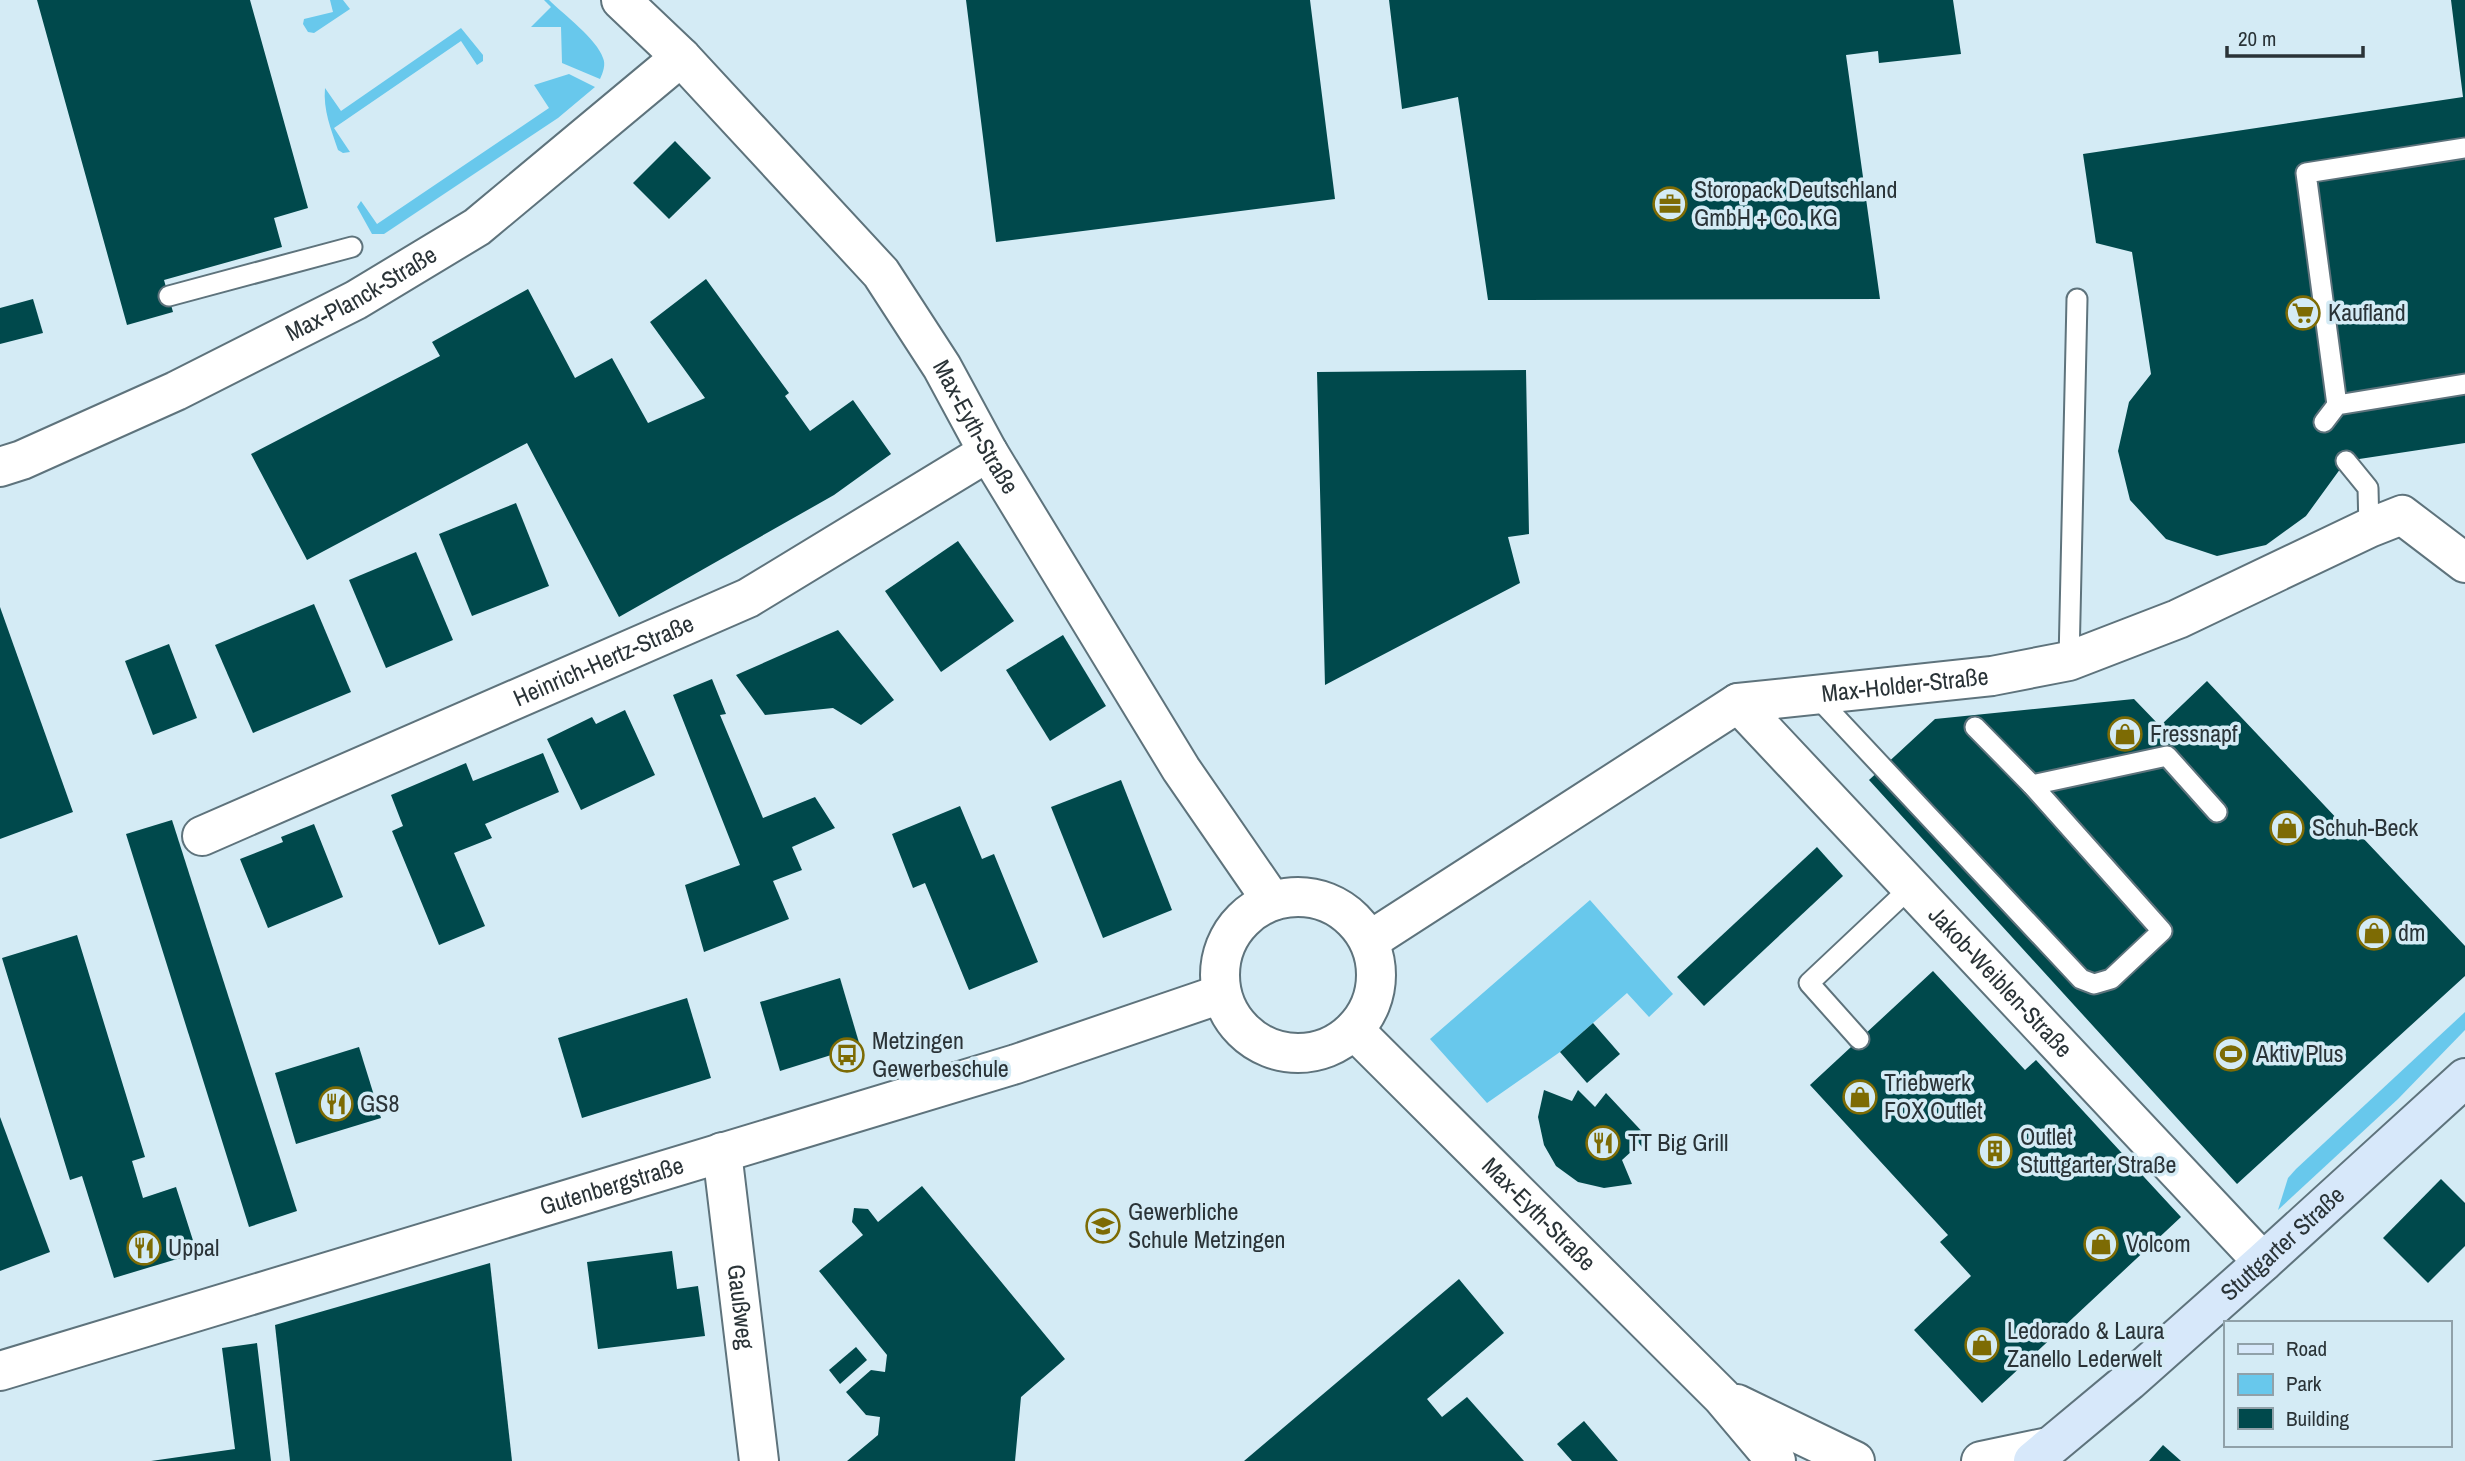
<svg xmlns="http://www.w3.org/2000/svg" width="2465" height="1461" viewBox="0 0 2465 1461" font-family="'Archivo Narrow',sans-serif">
  <rect width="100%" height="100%" fill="#d4ebf5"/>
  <g fill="#68c8ec">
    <path d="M330,0H343L350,9L314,33L308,32L303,24L304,19L333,12Z"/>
    <path d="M544,0H549C563,14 597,39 603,58C606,64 603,73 600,79L562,63L561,27H531L551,7Z"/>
    <path d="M461,28L483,55V61L477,65L461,41L334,128L350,152L343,153L338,150C331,129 323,110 325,88L341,111Z"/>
    <path d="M569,74L595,87L558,118L384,234H372L357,207L361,201L377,224L549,108L534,85Z"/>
    <path d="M1590,900L1673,994L1649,1017L1627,993L1560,1052L1487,1103L1430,1039Z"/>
    <path d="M2465,1012V1030L2398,1099L2278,1210L2288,1178L2296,1169Z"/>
  </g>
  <g fill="#00494c">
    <path d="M37,0H250L308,208L274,218L282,247L164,280L173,312L127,325Z"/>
    <path d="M966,0H1310L1335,199L996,242Z"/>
    <path d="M1389,0H1953L1961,54L1879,63L1878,51L1846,55L1880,299L1488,300L1458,97L1402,109Z"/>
    <path d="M2451,0H2465V443L2346,461L2306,516L2266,545L2217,556L2166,539L2130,500L2118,451L2129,402L2151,374L2132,252L2096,243L2083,154L2463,97Z"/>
    <path d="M675,141L711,178L669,219L633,183Z"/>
    <path d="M706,279L789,393L785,396L810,431L853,400L891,454L834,495L619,617L527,443L307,560L251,454L440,356L432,342L528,289L575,378L612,358L648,423L705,398L650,322Z"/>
    <path d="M33,299L43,333L0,344V308Z"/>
    <path d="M1526,370L1529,534L1508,537L1520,583L1325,685L1317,372Z"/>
    <path d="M516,503L549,586L472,616L439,534Z"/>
    <path d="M958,541L1014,621L941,672L885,591Z"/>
    <path d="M416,552L453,640L386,668L349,580Z"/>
    <path d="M314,604L351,692L253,733L215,645Z"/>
    <path d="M0,607L73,812L0,839Z"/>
    <path d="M838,630L894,700L861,725L833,708L765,715L736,675Z"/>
    <path d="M1063,635L1106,706L1050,741L1006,670Z"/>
    <path d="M169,644L197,718L153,735L125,661Z"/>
    <path d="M712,679L726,714L720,715L763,818L815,797L835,828L792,847L802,870L773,881L789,919L704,952L685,885L740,865L673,695Z"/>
    <path d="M2207,681L2358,841L2362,837L2465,946V976L2237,1184L1869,780L1935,719L2134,699L2160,726Z"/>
    <path d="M625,710L655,775L581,810L547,739L592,717L596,724Z"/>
    <path d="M543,753L559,792L485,824L492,838L454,853L485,926L439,945L392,831L403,826L391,795L466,763L473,781Z"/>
    <path d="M1121,780L1172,910L1103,938L1051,807Z"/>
    <path d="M960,806L982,859L994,854L1038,962L969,990L925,883L913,888L892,834Z"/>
    <path d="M172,820L297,1211L249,1227L126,834Z"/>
    <path d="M314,824L343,897L268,928L240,859L283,842L281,837Z"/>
    <path d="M1817,847L1843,876L1704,1006L1677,977Z"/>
    <path d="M77,935L145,1157L132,1161L143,1198L176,1187L197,1253L114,1278L82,1176L70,1180L2,958Z"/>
    <path d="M1933,971L2025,1070L2036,1060L2181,1217L1982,1403L1914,1330L1971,1276L1940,1242L1948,1235L1810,1085Z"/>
    <path d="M840,978L860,1046L780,1071L760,1002Z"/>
    <path d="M687,998L711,1078L582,1118L558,1038Z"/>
    <path d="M1593,1023L1620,1054L1587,1083L1560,1052Z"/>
    <path d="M359,1047L381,1118L296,1144L275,1073Z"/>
    <path d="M1544,1090L1572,1101L1578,1090L1595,1107L1606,1093L1649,1139L1642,1147L1638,1142L1632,1148L1633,1150L1622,1160L1632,1184L1604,1188L1578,1182L1556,1166L1544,1145L1538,1117Z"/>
    <path d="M0,1117L50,1252L0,1271Z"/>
    <path d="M2441,1179L2465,1203V1246L2428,1283L2383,1238Z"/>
    <path d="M922,1186L1065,1359L1021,1397L1015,1461H847L878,1435L880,1417L866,1415L846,1392L871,1370L885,1372L887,1355L819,1271L863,1235L852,1222L854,1208L868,1209L878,1222Z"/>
    <path d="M672,1251L677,1289L698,1286L705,1336L598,1349L587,1262Z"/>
    <path d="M490,1263L512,1461H290L275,1325Z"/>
    <path d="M1459,1279L1504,1333L1427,1399L1442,1417L1467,1397L1524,1461H1244Z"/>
    <path d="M257,1343L271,1461H151L235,1449L222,1348Z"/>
    <path d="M856,1347L867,1360L840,1384L829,1370Z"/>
    <path d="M1584,1421L1618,1461H1572L1557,1444Z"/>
    <path d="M2163,1445L2181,1461H2149Z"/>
  </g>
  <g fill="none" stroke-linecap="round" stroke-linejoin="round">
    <defs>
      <g id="service">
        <path d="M169,296L352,247"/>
        <path d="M2337,405L2306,173L2465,148"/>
        <path d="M2324,422L2337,405L2465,384"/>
        <path d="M2346,461L2368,488L2369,528"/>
        <path d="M2069,661L2077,299"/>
        <path d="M1815,695L2081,979L2094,984L2111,979L2162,931L2032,785L1975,727"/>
        <path d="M2032,785L2167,756L2217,812"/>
        <path d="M1859,1039L1809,983L1911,887"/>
      </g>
      <g id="minor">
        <path id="s1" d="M621,0L681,57L881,273L942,367L988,452L1181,769L1272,901"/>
        <path id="s2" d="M0,467L22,460L176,391L356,300L477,227L681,57"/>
        <path id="s3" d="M1738,703L2263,1262"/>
        <path id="s4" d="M202,836L748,598L988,452"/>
        <circle cx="1298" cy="975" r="78"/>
        <path id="s5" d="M1369,941L1738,703L1992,676L2069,661L2178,619L2369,528L2402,515L2465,563"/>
        <path id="s6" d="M1354,1030L1722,1397L1776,1461"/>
        <path id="s7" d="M722,1152L759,1461"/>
        <path id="s8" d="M0,1371L1016,1064L1221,994"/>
        <path d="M1737,1404L1855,1461"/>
        <path d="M1981,1461L2048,1447"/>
      </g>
      <g id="secondary">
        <path id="s9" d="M2033,1461L2129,1381L2263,1262L2465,1078"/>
      </g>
    </defs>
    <use href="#service" stroke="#5e737c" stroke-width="23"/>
    <use href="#minor" stroke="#5e737c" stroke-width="42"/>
    <use href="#secondary" stroke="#5e737c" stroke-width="42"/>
    <use href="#service" stroke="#fff" stroke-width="19"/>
    <use href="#minor" stroke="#fff" stroke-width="38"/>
    <use href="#secondary" stroke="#d7e8fa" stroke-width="38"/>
  </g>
  <defs>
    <symbol id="office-ring" viewBox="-11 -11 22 22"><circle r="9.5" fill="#d4ebf5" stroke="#7d6b04" stroke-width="1.5"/><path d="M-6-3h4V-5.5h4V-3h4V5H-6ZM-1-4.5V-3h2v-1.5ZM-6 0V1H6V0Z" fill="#7d6b04"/></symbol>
    <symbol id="supermarket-ring" viewBox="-11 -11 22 22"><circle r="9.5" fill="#d4ebf5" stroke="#7d6b04" stroke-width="1.5"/><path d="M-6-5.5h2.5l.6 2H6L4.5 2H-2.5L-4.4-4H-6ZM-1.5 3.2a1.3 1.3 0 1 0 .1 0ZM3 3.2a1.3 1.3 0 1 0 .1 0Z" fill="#7d6b04"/></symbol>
    <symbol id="shop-ring" viewBox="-11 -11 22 22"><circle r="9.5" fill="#d4ebf5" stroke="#7d6b04" stroke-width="1.5"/><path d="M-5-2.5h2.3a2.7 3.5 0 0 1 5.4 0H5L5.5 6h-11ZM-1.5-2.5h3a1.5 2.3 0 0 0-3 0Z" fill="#7d6b04"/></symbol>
    <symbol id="stadium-ring" viewBox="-11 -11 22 22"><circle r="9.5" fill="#d4ebf5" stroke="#7d6b04" stroke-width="1.5"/><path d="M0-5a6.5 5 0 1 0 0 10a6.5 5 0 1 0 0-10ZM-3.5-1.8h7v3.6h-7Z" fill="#7d6b04"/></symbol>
    <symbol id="bus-ring" viewBox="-11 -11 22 22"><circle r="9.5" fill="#d4ebf5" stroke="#7d6b04" stroke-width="1.5"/><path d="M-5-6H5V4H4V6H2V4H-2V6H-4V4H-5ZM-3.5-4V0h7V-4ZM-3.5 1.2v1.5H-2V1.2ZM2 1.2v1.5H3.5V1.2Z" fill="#7d6b04"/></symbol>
    <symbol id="restaurant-ring" viewBox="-11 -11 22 22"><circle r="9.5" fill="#d4ebf5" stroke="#7d6b04" stroke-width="1.5"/><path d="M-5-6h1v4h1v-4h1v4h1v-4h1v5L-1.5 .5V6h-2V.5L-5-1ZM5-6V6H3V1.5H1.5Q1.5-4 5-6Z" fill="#7d6b04"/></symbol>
    <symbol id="building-ring" viewBox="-11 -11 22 22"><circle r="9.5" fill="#d4ebf5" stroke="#7d6b04" stroke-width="1.5"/><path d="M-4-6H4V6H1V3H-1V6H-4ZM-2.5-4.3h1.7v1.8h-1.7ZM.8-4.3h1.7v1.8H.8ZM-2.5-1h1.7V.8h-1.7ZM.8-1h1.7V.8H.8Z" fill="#7d6b04"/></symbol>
    <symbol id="university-ring" viewBox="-11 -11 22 22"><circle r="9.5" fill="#d4ebf5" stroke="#7d6b04" stroke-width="1.5"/><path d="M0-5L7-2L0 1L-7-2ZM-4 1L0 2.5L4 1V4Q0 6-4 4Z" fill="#7d6b04"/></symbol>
  </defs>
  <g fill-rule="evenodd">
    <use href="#office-ring" x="1651" y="185" width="38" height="38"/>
    <use href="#supermarket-ring" x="2284" y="294" width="38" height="38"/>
    <use href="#shop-ring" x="2106" y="715" width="38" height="38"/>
    <use href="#shop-ring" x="2268" y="809" width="38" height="38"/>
    <use href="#shop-ring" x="2355" y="914" width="38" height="38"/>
    <use href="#stadium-ring" x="2212" y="1035" width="38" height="38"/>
    <use href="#bus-ring" x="828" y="1036" width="38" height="38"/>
    <use href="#shop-ring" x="1841" y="1078" width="38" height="38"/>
    <use href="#restaurant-ring" x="317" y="1085" width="38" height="38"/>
    <use href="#restaurant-ring" x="1584" y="1124" width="38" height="38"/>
    <use href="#building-ring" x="1976" y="1132" width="38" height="38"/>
    <use href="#university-ring" x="1084" y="1207" width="38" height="38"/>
    <use href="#shop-ring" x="2082" y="1225" width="38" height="38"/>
    <use href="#restaurant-ring" x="125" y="1229" width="38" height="38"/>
    <use href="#shop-ring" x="1963" y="1326" width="38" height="38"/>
  </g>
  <g text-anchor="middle" stroke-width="7" stroke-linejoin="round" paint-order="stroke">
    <g font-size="24" fill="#2a3337" stroke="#d4ebf5" text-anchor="start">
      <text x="1694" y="198">Storopack Deutschland<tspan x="1694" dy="28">GmbH + Co. KG</tspan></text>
      <text x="2328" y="321">Kaufland</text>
      <text x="2150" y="742">Fressnapf</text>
      <text x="2312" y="836">Schuh-Beck</text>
      <text x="2398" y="941">dm</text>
      <text x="872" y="1049">Metzingen<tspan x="872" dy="28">Gewerbeschule</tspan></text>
      <text x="2256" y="1062">Aktiv Plus</text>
      <text x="1884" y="1091">Triebwerk<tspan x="1884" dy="28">FOX Outlet</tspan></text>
      <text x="360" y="1112">GS8</text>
      <text x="2020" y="1145">Outlet<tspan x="2020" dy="28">Stuttgarter Straße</tspan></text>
      <text x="1628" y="1151">TT Big Grill</text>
      <text x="1128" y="1220">Gewerbliche<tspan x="1128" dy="28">Schule Metzingen</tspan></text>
      <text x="2126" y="1252">Volcom</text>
      <text x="168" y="1256">Uppal</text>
      <text x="2007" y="1339">Ledorado &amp; Laura<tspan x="2007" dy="28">Zanello Lederwelt</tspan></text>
    </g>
    <g font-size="24" fill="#2a3337" stroke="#d4ebf5">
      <text dy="8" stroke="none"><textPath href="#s2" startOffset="401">Max-Planck-Straße</textPath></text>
      <text dy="8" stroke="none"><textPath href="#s1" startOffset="558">Max-Eyth-Straße</textPath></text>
      <text dy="8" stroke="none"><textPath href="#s4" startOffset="438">Heinrich-Hertz-Straße</textPath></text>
      <text dy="8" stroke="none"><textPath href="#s5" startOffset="607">Max-Holder-Straße</textPath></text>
      <text dy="8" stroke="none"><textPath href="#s3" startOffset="383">Jakob-Weiblen-Straße</textPath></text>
      <text dy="8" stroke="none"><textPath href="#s8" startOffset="639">Gutenbergstraße</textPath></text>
      <text dy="8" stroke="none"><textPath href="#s6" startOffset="261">Max-Eyth-Straße</textPath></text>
      <text dy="8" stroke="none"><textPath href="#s9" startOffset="331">Stuttgarter Straße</textPath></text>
      <text dy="8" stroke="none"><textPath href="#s7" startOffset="156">Gaußweg</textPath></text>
    </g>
  </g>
  <rect x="2224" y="1321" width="228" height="126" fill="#d4ebf5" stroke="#90a1a9" stroke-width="2"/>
  <rect x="2238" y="1344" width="35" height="10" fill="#d7e8fa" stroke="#90a1a9" stroke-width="2"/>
  <text x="2286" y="1356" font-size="21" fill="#2a3337">Road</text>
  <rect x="2238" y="1374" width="35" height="21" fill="#68c8ec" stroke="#90a1a9" stroke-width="2"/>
  <text x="2286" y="1391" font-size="21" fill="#2a3337">Park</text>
  <rect x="2238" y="1408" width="35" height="21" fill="#00494c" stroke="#90a1a9" stroke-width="2"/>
  <text x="2286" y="1426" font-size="21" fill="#2a3337">Building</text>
  <path d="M2227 46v10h136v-10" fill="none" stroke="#2a3337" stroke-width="3.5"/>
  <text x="2238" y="46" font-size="21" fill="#2a3337" stroke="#d4ebf5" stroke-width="5" paint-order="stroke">20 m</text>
</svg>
